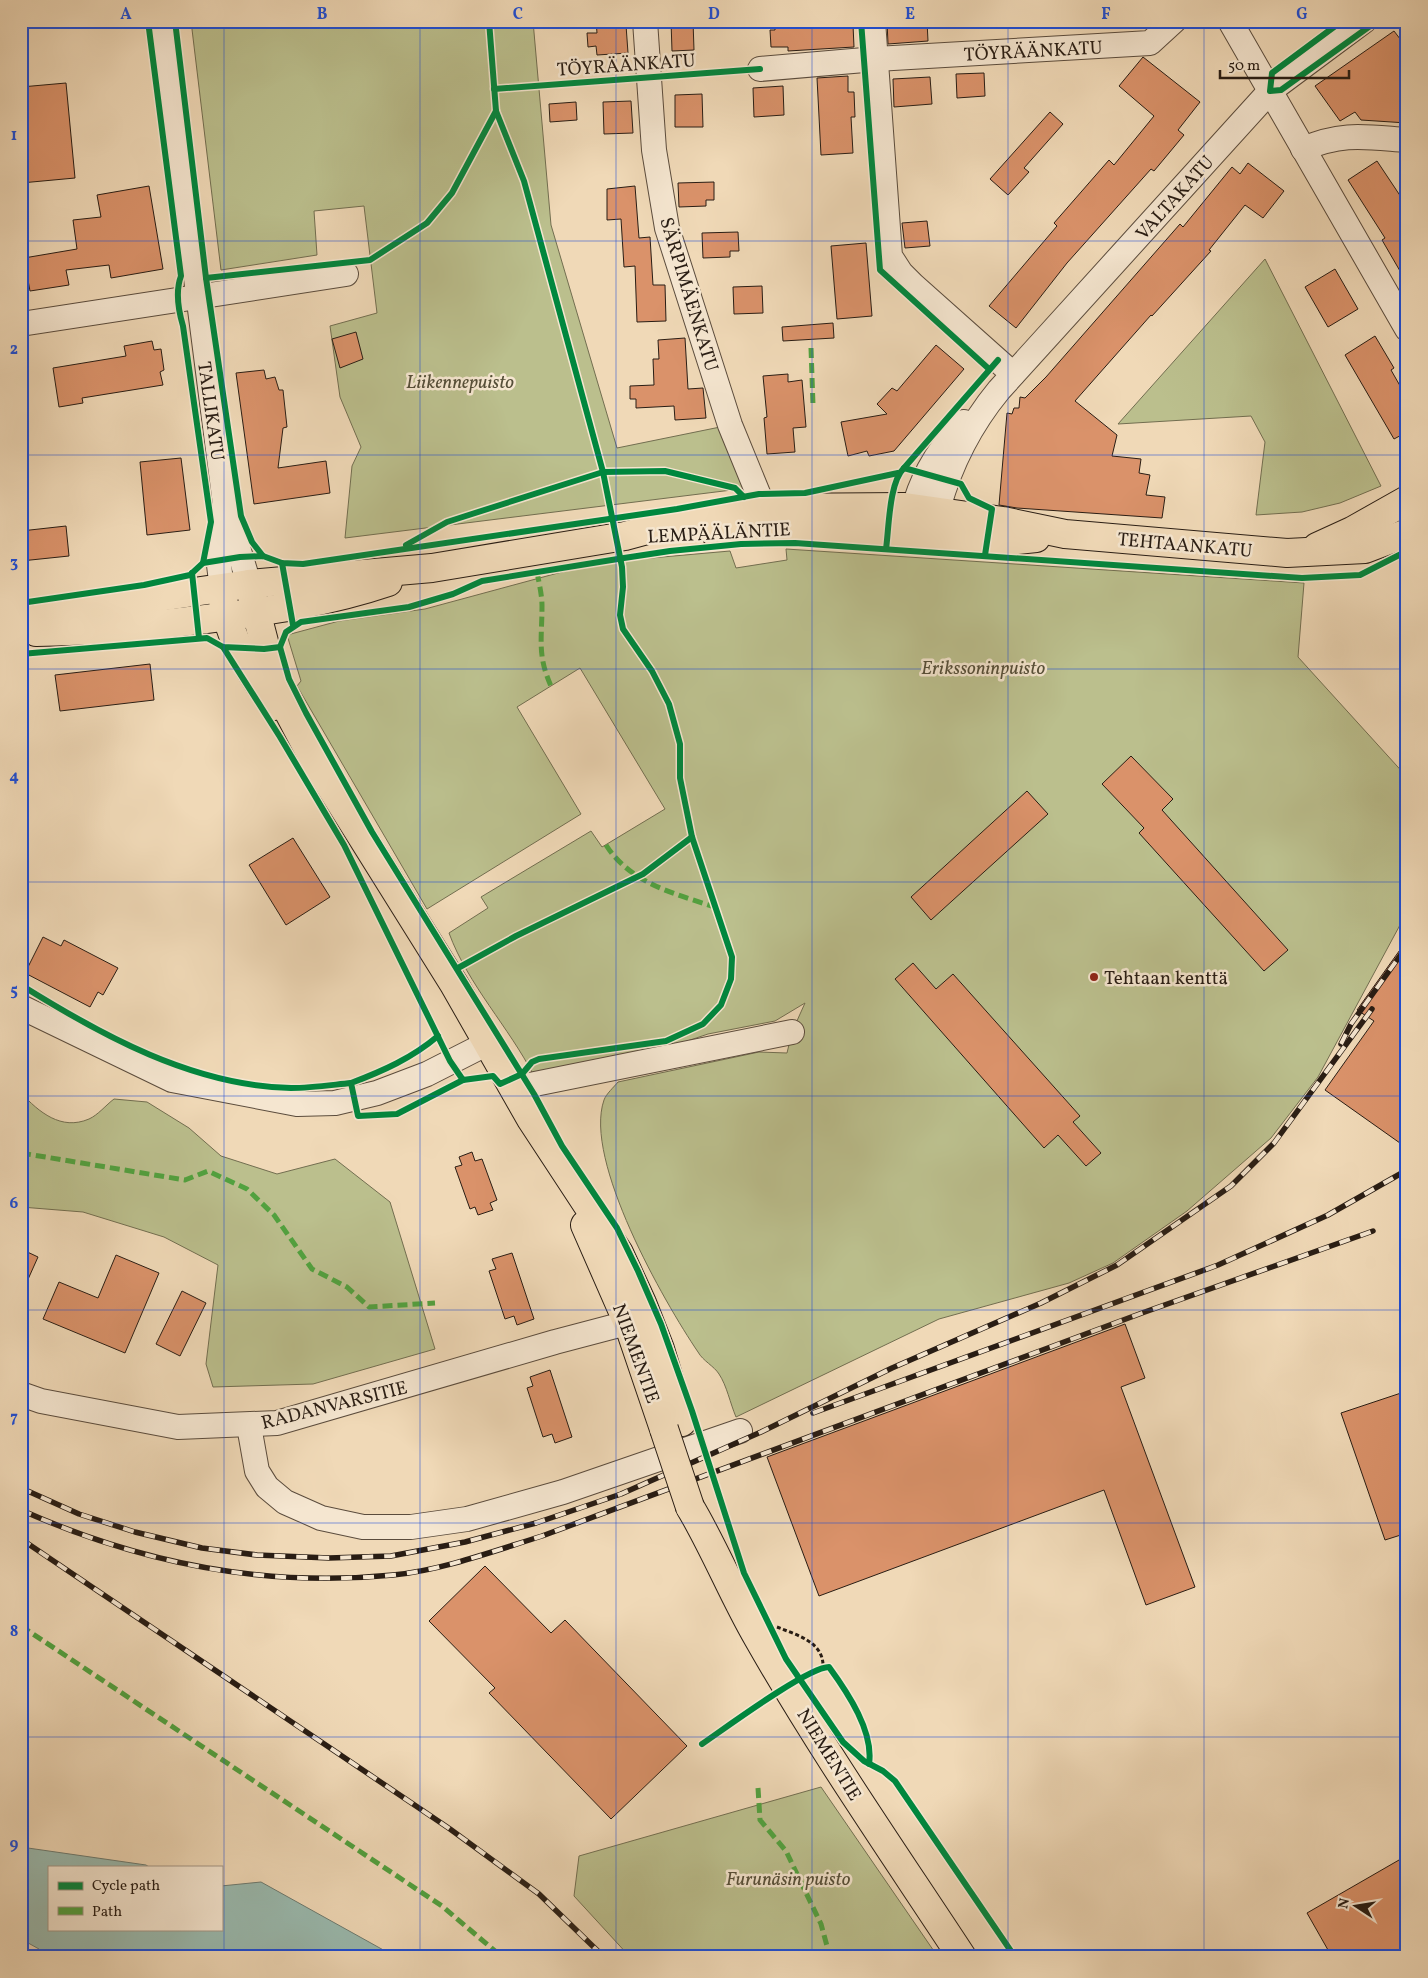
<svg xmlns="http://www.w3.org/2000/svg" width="1428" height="1978" viewBox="0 0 1428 1978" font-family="Vollkorn,serif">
  <rect width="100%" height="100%" fill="#f0d9b7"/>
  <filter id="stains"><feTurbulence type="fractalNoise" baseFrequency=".004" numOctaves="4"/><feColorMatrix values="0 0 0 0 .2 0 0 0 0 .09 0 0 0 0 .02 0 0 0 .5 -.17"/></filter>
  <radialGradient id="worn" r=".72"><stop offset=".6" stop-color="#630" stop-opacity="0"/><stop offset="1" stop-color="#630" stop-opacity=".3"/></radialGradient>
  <g fill="#bbbf8d" stroke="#726e50">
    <path d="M191,21H533L551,225L617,448L730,425L756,487L345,538L352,466L361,447L340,397L330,326L377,313L364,206L314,211L317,255L221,270Z"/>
    <path d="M1265,259L1381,486L1340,503L1302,512L1256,515L1265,442L1251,416L1118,424Z"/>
    <path d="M786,549L1304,583L1298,657L1407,777V912L1318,1077L1271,1138L1187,1211L1113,1263L1069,1283L939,1319L736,1417C730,1403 727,1386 719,1374C714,1366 703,1361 698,1352C664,1302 583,1160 604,1100C606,1094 614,1087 618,1082L759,1052L787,1053L792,1032L805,1003L775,1021L708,1034L652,1053L534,1076C509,1027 468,985 449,933L488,908L481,897L591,831L602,847L665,809L580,668L517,707L581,814L427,909L297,686L301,681L287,635L339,621L425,609L595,563L730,551L736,568L787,560Z"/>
    <path d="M21,1093C39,1112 61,1131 89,1119C98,1115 106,1105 114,1099L147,1102L189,1128L221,1156L277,1174L335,1159L390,1202L435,1349L313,1384L213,1387L206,1364L218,1265L164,1237L83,1212L21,1207Z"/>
    <path d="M821,1787L938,1957H630L574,1896L579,1856Z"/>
  </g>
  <path fill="#9abaaf" stroke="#6d7b71" d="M21,1847L146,1865L149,1867H49V1929H221V1886L261,1882L396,1957H42L39,1949L21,1939Z"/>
  <g fill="#da926a" stroke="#291d14">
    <path d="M596,21H619V25H626L628,53L597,55L596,46L588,47L587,33H597Z"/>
    <path d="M671,21H693L694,50L672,51Z"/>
    <path d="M775,21H847V25H853L854,47L788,51V47H771L770,30H775Z"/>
    <path d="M887,21H927L928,41L888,44Z"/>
    <path d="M1394,31L1407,48V123L1361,120L1355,112L1340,121L1315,86Z"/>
    <path d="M1143,57L1200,102L1178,130L1184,135L1154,171L1151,169L1067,263L1016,328L989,306L1057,226L1054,223L1109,160L1114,165L1154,116L1119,86Z"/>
    <path d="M984,73L985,96L957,98L956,74Z"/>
    <path d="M848,76V92H854L855,117H851L853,153L821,155L817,78Z"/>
    <path d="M930,77L932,104L894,107L893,79Z"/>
    <path d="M66,83L75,178L21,183V87Z"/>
    <path d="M783,86L784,115L754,117L753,88Z"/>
    <path d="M702,94L703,127H675V95Z"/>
    <path d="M631,101L633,133L604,134L603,102Z"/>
    <path d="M576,102L577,120L550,122L549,104Z"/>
    <path d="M1050,112L1063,124L1024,168L1029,172L1008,195L990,179Z"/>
    <path d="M1377,161L1407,206V283L1382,240L1385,238L1348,180Z"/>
    <path d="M1248,163L1284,191L1263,218L1245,205L1209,250L1211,251L1152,316L1151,315L1075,401L1117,435L1112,456L1141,459L1139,473L1150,475L1146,495L1165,497L1162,518L1017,508L999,505L1007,413L1012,414L1014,408H1019L1020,397L1025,398L1046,377L1180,224L1183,227L1232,167L1240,174Z"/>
    <path d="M714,182V200H706V206L679,207L678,183Z"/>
    <path d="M149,186L163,269L111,278L109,265L66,270L69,285L30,291L24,258L77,249L73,220L101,217L97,195Z"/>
    <path d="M635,186L639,238L650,237L653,285H665L666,321L637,322L635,266L624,267L621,219L607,220V189Z"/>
    <path d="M927,221L930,246L905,248L902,223Z"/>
    <path d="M738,232L739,251H730V257L703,258L702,233Z"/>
    <path d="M866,243L872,316L837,319L831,246Z"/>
    <path d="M1335,269L1358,309L1328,327L1305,287Z"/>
    <path d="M762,286L763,313L734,314L733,287Z"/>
    <path d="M833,323L834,338L783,341L782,327Z"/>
    <path d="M356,332L363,359L340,368L332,339Z"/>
    <path d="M1375,336L1394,368L1391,370L1407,398V432L1394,439L1345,355Z"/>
    <path d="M685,338L688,389L703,388L706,418L675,420L674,406L636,408V399H630V386L654,385L653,359H659L658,340Z"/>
    <path d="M152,341L154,350L161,349L164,370L160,372L163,385L82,398L83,403L59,407L53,368L126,356L124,346Z"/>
    <path d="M936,345L964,369L894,451L869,456L867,451L848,456L841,422L887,414L877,404L892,388L897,391Z"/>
    <path d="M264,370L266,379L275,377L279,390H283L287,427L283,428L278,468L326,461L330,493L254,504L236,373Z"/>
    <path d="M788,374V382L802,380L806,427L793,428L795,452L767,454L764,418L767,417L763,376Z"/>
    <path d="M181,458L190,530L147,535L140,462Z"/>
    <path d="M66,526L69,556L21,561V531Z"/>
    <path d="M150,664L154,700L60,711L55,675Z"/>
    <path d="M1131,756L1173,799L1162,810L1288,950L1264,971L1139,833L1144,828L1102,784Z"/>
    <path d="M1027,791L1048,814L931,920L911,897Z"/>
    <path d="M293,838L330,897L286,925L249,865Z"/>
    <path d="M43,937L61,946L64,940L118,968L103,995L98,992L90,1007L25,973Z"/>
    <path d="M1407,940V1148L1325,1090L1374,1021L1357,1010Z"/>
    <path d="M913,963L936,989L953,974L1080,1116L1073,1122L1101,1153L1086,1166L1058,1135L1044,1148L895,979Z"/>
    <path d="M472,1152L475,1161L482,1159L497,1200L490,1203L493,1210L478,1215L475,1207L470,1209L455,1167L462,1165L459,1157Z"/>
    <path d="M21,1249L38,1257L21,1295Z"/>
    <path d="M512,1253L534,1319L517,1325L514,1316L505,1319L489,1271L496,1269L492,1259Z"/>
    <path d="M116,1255L159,1273L125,1353L43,1319L59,1282L98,1298Z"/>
    <path d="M182,1291L206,1303L180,1356L156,1344Z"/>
    <path d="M1125,1324L1145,1378L1121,1387L1195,1587L1146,1605L1104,1490L819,1596L767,1457Z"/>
    <path d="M550,1370L572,1437L555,1443L552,1434L543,1437L527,1388L533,1386L530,1377Z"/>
    <path d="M1407,1391V1533L1385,1540L1341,1413Z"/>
    <path d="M485,1566L551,1633L565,1620L687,1746L611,1819L489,1693L495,1688L429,1621Z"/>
    <path d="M1399,1860L1407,1874V1957H1332L1307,1913Z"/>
  </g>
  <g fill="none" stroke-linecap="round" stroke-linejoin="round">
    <defs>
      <g id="minor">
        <path d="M163,21L225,504L249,584"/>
        <path d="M645,21L654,150L667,228L730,425L764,508L768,526"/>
        <path d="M873,21L890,256L901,273L913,285L1013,374"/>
        <path d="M1230,21L1407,329"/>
        <path d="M760,69L876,59L1150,43L1174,21"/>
        <path d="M1303,149C1343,132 1365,137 1407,140"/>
        <path d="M21,324L346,274"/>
        <path d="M910,525C917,484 936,452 964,422"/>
        <path d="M933,529C944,478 966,430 999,390L1270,91L1364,21"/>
        <path d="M222,589L217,549L223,510"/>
        <path d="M21,1007L172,1080L297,1104L335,1103L377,1093L427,1074L486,1044"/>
        <path d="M515,1088L792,1032"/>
        <path d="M21,1394L41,1401L178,1427L277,1423L555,1342L646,1318"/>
        <path d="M249,1426L257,1471L267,1487L285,1502L321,1518L363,1527H411L467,1519L563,1492L740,1431"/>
      </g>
      <g id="major">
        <path d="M713,531L836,529L1008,541L1036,538"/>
        <path d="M1317,547L1352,531L1407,500"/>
        <path d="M249,584L276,688L314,760L454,984L531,1119L619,1253L642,1303L660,1349L682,1422"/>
        <path d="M223,600C230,640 251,675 275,706"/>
        <path d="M21,622L104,605L249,584L432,568L625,536L684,520L764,508L905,507L1003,521L1065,534L1287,553L1365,549L1407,533"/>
        <path d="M36,632C93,631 150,626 206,619C268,611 329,602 388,582"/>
        <path d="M585,1225L628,1323L664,1429"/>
        <path d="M690,1507C715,1549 733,1595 758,1638C820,1747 893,1852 962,1957"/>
      </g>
    </defs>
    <use href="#minor" stroke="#5b4c3d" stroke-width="26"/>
    <use href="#major" stroke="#291d14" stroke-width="30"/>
    <path stroke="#291d14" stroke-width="3" stroke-dasharray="4 2.5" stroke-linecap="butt" d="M777,1627C797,1635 824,1642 823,1667"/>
    <use href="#minor" stroke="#f5e6d0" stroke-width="24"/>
    <use href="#major" stroke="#f0d9b7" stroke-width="28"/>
    <defs>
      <g id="rail">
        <path d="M1341,1044L1351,1024L1407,946"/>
        <path d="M813,1413L1218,1265L1328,1215L1407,1170"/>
        <path d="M21,1488L79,1514L135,1532L202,1548L257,1555L329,1558L391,1556L465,1542L536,1523L621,1494L761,1432L892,1368L1041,1303L1117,1265L1231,1186L1274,1143L1372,1009"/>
        <path d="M21,1510C140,1563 263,1588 393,1575C443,1570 494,1551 542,1536L1142,1313L1373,1231"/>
        <path d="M21,1539L450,1829L539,1894L604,1957"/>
      </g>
    </defs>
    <use href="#rail" stroke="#291d14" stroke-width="5.5"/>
    <use href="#rail" stroke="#f5e6d0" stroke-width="4" stroke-dasharray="11" stroke-linecap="butt"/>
    <defs>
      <path id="major-bridge" d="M664,1429L690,1507"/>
    </defs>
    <use href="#major-bridge" stroke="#291d14" stroke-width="30" stroke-linecap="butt"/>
    <use href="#major-bridge" stroke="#f0d9b7" stroke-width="28"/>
    <g stroke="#51a23f" stroke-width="5" stroke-dasharray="10 5" stroke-linecap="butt">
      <path d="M811,348L813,405"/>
      <path d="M537,572C539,583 542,595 542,606C542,639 537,655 551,686"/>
      <path d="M606,845C630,883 675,894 715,907"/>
      <path d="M21,1153L185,1180L208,1171L247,1189L274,1215L312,1269L347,1287L369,1307L435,1303"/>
      <path d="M21,1626L442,1906L502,1957"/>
      <path d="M758,1788L760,1820L786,1851L821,1924L830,1957"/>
    </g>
    <defs>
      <g id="cycleway">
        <path d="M148,21L181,276C175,292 178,309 183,326L211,522L203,563"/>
        <path d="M175,21L206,278L241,516L252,542L263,556"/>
        <path d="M861,21L880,270L989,369"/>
        <path d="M1342,21L1272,73L1270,91L1281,90L1377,21"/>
        <path d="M494,89L760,69"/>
        <path d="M206,278L370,260L427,223L452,193L496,111L489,21"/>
        <path d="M904,468L998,360"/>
        <path d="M406,545L447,522L603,472L665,471L735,488L744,497"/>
        <path d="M886,549C889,528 889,482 904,468L961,484L969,498L992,509L985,555"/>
        <path d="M282,563L293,625"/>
        <path d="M192,573L199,638"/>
        <path d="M21,603L144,585L190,575L203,563L240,557L263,556L282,563L303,564L677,509L759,494L805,493L898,473"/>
        <path d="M223,647L280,737L344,845L450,1061L463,1080L493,1076L500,1084L522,1074L532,1062L539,1059L666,1041L703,1024L721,1005L731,979L732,957L692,837L680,778V744L669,704L652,671L623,629L620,615L623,587L622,567L603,472L524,181L496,111"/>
        <path d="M280,647L289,679L306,713L372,832L534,1094L562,1146L617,1228L638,1271L661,1324L692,1411L744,1573L786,1659L843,1742L864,1761L883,1771L895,1781L1015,1957"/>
        <path d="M21,654L207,638L223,647L264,649L280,647L286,632L301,622L409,607L453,594L482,581L624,558L670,551L741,544L795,543L1302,578L1360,575L1407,551"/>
        <path d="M458,968L516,936L643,874L692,837"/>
        <path d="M21,985C101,1035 193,1086 291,1088C311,1088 331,1085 351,1083"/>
        <path d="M438,1036C412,1058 383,1071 351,1083L358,1116L397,1114L463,1080"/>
        <path d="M702,1744C724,1729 808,1667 829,1667C848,1693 874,1732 869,1764"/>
      </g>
    </defs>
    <use href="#cycleway" stroke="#f5e6d0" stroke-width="9"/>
    <use href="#cycleway" stroke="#00873e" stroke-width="6"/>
  </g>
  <path fill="none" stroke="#1d4ed8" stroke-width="1" stroke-opacity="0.55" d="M224,21V1957M420,21V1957M616,21V1957M812,21V1957M1008,21V1957M1204,21V1957M21,241H1407M21,455H1407M21,669H1407M21,882H1407M21,1096H1407M21,1310H1407M21,1523H1407M21,1737H1407"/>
  <circle fill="#8f2418" stroke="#f5e6d0" stroke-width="2" cx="1094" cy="977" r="5"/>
  <g text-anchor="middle" stroke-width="5" stroke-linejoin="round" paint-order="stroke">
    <g font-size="19" fill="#291d14" stroke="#f5e6d0">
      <text transform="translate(1033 50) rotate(-3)" y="7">TÖYRÄÄNKATU</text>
      <text transform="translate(626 64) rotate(-4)" y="7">TÖYRÄÄNKATU</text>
      <text transform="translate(1174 197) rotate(-48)" y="7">VALTAKATU</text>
      <text transform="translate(690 294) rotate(73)" y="7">SÄRPIMÄENKATU</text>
      <text transform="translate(212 411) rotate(82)" y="7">TALLIKATU</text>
      <text transform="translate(719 532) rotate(-3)" y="7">LEMPÄÄLÄNTIE</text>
      <text transform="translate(1185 544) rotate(5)" y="7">TEHTAANKATU</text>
      <text transform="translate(637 1353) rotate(70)" y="7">NIEMENTIE</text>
      <text transform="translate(334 1404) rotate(-14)" y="7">RADANVARSITIE</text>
      <text transform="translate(830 1754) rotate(58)" y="7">NIEMENTIE</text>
    </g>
    <g font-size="19" font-style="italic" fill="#554e38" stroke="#f5e6d0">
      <text x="460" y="388">Liikennepuisto</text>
      <text x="983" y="674">Erikssoninpuisto</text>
      <text x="788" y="1885">Furunäsin puisto</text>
    </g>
    <g font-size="19" fill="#291d14" stroke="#f5e6d0" text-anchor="start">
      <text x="1104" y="984">Tehtaan kenttä</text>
    </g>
  </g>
  <rect width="1428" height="1978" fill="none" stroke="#f0d9b7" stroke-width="55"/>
  <rect x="48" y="1866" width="175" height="65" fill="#f5e6d0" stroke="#a39685"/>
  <rect x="58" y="1882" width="25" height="8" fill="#00873e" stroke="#a39685"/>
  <text x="92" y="1890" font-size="15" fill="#291d14">Cycle path</text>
  <rect x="58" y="1907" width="25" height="8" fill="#51a23f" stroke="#a39685"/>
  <text x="92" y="1916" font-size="15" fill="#291d14">Path</text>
  <g transform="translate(1356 1906) rotate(282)" stroke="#f5e6d0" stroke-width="4" paint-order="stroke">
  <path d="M0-4L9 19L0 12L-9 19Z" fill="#291d14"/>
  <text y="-8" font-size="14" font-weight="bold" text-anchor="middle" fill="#291d14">N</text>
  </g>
  <path d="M1220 70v8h129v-8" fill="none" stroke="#291d14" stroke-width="2.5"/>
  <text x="1228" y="70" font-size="15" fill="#291d14" stroke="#f5e6d0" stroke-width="4" paint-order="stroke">50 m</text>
  <rect x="28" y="28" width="1372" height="1922" fill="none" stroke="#1d4ed8" stroke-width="2"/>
  <g font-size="16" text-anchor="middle" font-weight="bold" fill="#1d4ed8">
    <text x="126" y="19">A</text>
    <text x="322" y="19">B</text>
    <text x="518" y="19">C</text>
    <text x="714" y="19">D</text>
    <text x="910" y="19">E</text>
    <text x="1106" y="19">F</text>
    <text x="1302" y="19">G</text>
    <text x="14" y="140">1</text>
    <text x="14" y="354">2</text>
    <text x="14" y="567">3</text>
    <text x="14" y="781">4</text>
    <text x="14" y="995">5</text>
    <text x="14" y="1208">6</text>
    <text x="14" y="1422">7</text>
    <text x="14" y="1636">8</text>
    <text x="14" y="1849">9</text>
  </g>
  <rect width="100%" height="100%" filter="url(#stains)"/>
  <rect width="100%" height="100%" fill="url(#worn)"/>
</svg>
